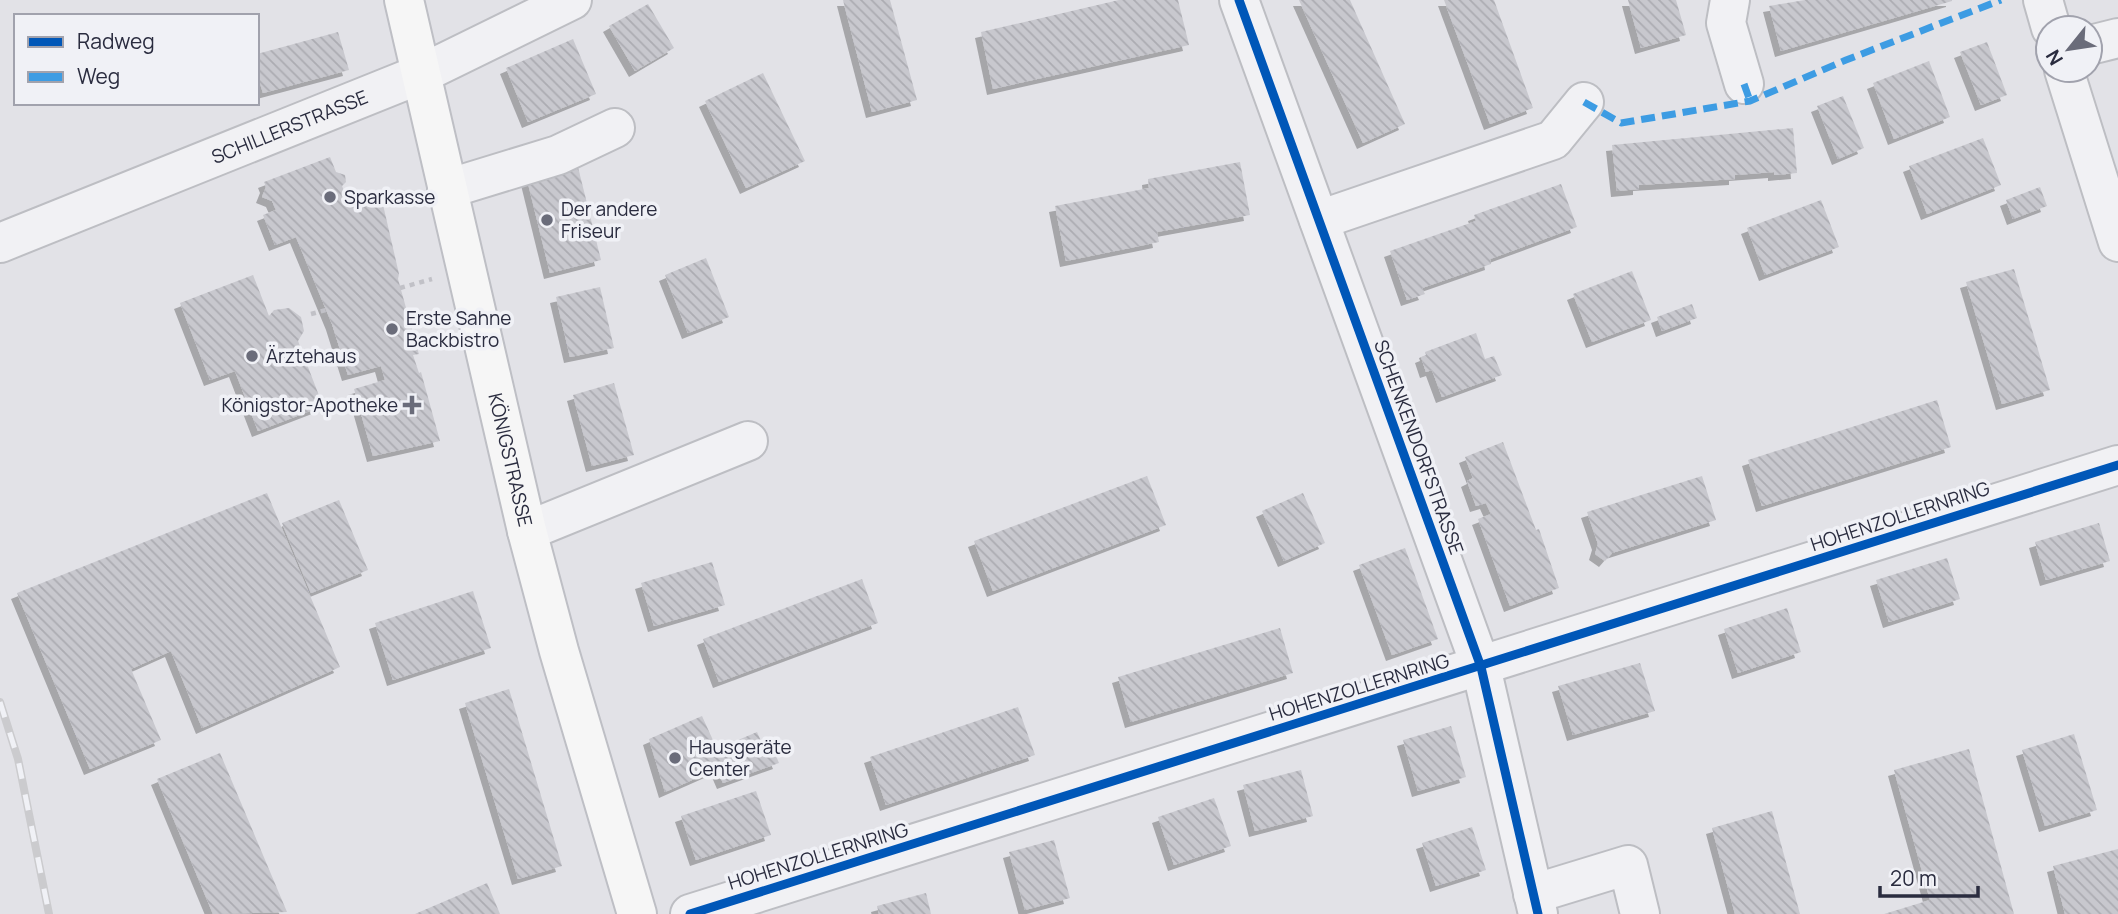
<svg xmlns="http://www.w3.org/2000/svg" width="2118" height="914" viewBox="0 0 2118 914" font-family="Manrope,sans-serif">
  <defs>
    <pattern id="building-back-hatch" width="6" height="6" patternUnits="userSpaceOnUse" patternTransform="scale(1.75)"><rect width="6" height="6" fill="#c8c8ce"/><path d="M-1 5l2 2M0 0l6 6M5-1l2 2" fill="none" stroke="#acacb2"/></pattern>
    <filter id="shadow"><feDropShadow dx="-6" dy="6" stdDeviation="0" flood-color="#0004"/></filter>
  </defs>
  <rect width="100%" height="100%" fill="#e2e2e7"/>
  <g fill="url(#building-back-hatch)" filter="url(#shadow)">
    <path d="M843,0H890L917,100L872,112Z"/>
    <path d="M1119,0H1178L1189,45L993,89L981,32Z"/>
    <path d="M1299,0H1350L1405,124L1363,143Z"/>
    <path d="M1444,0H1494L1533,108L1490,124Z"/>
    <path d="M1628,0H1676L1686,35L1641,48Z"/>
    <path d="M1805,0H1952V1L1781,51L1769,6Z"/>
    <path d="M648,4L674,48L635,71L609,26Z"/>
    <path d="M338,32L349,70L263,93L257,73V54Z"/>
    <path d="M573,39L596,94L528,122L506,68Z"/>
    <path d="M1987,42L2007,95L1981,105L1960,52Z"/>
    <path d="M1929,61L1950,117L1894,139L1873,83Z"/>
    <path d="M763,73L805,161L746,188L705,101Z"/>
    <path d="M1843,96L1864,148L1838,159L1817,106Z"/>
    <path d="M1793,128L1797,173L1774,175V172L1735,175V179L1639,185V189L1617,191L1612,145Z"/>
    <path d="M1983,138L2001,185L1927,214L1909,166Z"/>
    <path d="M330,157L336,172L345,175L346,182L342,186L349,204L381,196L399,274L398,279L418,351L419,354L413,355L419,373L421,372L440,441L373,456L354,389L385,380L381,366L348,375L332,324L296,237L275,245L263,215L276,210L272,201L262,197L266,187L264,182Z"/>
    <path d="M1240,162L1250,215L1157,232L1159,242L1066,261L1055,206L1149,188L1148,179Z"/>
    <path d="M577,163L601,260L550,273L526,175Z"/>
    <path d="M1561,184L1577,227L1490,259L1491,264L1422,288L1425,294L1407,300L1390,251L1476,221L1474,215Z"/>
    <path d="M2040,187L2047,206L2013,219L2006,200Z"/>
    <path d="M1821,200L1839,247L1765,275L1747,228Z"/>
    <path d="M706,258L729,317L688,333L665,275Z"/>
    <path d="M2014,269L2050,390L2002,404L1966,282Z"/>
    <path d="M1632,271L1651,320L1592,342L1573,294Z"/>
    <path d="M253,275L269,316L274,310L289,308L301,317L304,331L298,341L323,406L258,431L235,371L210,380L180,303Z"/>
    <path d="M600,287L614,348L570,357L556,297Z"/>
    <path d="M1692,304L1697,318L1662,331L1657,317Z"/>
    <path d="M1476,333L1485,359L1494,356L1502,375L1442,397L1432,370L1426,372L1421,357L1426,355L1425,352Z"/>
    <path d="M614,383L634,455L592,466L573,395Z"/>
    <path d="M1937,400L1951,447L1762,506L1748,460Z"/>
    <path d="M1503,442L1536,530L1539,529L1559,588L1510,606L1478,519L1491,514L1486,503L1476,506L1467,481L1473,478L1465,457Z"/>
    <path d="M1147,476L1166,525L993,591L974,541Z"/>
    <path d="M1702,476L1716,520L1612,553L1605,561L1595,554L1598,544L1587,512Z"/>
    <path d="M267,493L340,667L202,728L171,651L131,669L161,740L90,769L17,593Z"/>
    <path d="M1303,493L1325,543L1284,561L1262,511Z"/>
    <path d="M339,500L368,570L311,593L282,523Z"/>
    <path d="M2099,523L2110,561L2046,580L2035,542Z"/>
    <path d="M1405,548L1438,639L1392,655L1359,565Z"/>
    <path d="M1947,558L1960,599L1889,622L1876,580Z"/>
    <path d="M712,562L725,605L654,626L641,583Z"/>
    <path d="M862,579L878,623L719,682L703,639Z"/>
    <path d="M473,591L491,648L393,680L375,623Z"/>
    <path d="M1787,608L1801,652L1738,673L1724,629Z"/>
    <path d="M1280,628L1293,673L1131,722L1118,677Z"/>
    <path d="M1640,663L1655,711L1573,735L1558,686Z"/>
    <path d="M509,689L562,866L518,879L465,703Z"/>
    <path d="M1018,707L1035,755L886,805L870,757Z"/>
    <path d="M702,716L717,749L757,732L765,750L772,747L779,763L723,783L717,769L665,792L649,739Z"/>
    <path d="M1451,726L1466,777L1418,791L1403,740Z"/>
    <path d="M2074,734L2097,810L2045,826L2022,750Z"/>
    <path d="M1969,749L2014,914H1884L1930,900L1894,770Z"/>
    <path d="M220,753L287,912L213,914L157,779Z"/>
    <path d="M1301,770L1313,816L1255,831L1243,785Z"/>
    <path d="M756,791L771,835L696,860L681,816Z"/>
    <path d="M1214,798L1231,846L1174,865L1158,817Z"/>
    <path d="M1772,811L1800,914H1735L1712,828Z"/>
    <path d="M1472,827L1486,870L1436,886L1422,843Z"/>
    <path d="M1054,840L1070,898L1025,910L1009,852Z"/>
    <path d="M2118,849V914H2065L2053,866Z"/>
    <path d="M487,883L500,914H415Z"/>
    <path d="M926,893L931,914H879L877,906Z"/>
  </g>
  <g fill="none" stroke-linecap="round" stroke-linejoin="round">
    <defs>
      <g id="minor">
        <path d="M1239,0L1481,667L1538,914"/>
        <path d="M1730,0L1726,23L1744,84"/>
        <path d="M2043,0L2051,28"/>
        <path d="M2090,45L2118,38"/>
        <path d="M2064,70L2118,242"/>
        <path d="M447,189L558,155L615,128"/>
        <path d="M1319,220L1553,140L1584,102"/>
        <path id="s1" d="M0,243L421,74L572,0"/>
        <path d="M527,531L748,441"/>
        <path d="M1533,894L1628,865L1640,914"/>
        <path d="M690,914L2118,465"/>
      </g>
      <g id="major">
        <path id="s2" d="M404,0L527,531L559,651L637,914"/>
      </g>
    </defs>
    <use href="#minor" stroke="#bdbec3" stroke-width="42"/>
    <use href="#major" stroke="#bebfc5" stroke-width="42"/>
    <g stroke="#c1c1c7" stroke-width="4.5" stroke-dasharray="5 5" stroke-linecap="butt">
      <path d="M400,288L432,279"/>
      <path d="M311,314L326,310"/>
    </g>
    <use href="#minor" stroke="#f1f1f4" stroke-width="38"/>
    <use href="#major" stroke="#f6f6f6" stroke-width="38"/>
    <defs>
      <path id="rail" d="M0,702L18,759L49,914"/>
    </defs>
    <use href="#rail" stroke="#cbcbce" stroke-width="8"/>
    <use href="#rail" stroke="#f0f1f6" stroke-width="5" stroke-dasharray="16" stroke-linecap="butt"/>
    <g stroke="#3d9ce3" stroke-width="7" stroke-dasharray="14 7" stroke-linecap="butt">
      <path d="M1744,84L1750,101"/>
      <path d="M1584,102L1621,123L1750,101L1846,60L2001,0"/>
    </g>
    <defs>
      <g id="cycleway">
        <path d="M1239,0L1481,667L1538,914"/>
        <path d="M690,914L2118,465"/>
      </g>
    </defs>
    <use href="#cycleway" stroke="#f0f1f6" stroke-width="13"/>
    <use href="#cycleway" stroke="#0057b8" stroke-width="9"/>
  </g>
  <g fill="#6a6c7a" stroke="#f0f1f6" stroke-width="2.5">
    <circle cx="330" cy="197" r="7"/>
    <circle cx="547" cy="220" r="7"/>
    <circle cx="392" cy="329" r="7"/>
    <circle cx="252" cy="356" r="7"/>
    <path d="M408.5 394.5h7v7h7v7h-7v7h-7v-7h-7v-7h7z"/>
    <circle cx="675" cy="758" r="7"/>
  </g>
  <g text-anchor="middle" stroke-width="7" stroke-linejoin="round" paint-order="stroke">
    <g font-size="19" fill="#2a2c3f" stroke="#f0f1f6">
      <text dy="7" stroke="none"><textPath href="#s1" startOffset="312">SCHILLERSTRASSE</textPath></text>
      <text transform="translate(1419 447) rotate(70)" y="7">SCHENKENDORFSTRASSE</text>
      <text dy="7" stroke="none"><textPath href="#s2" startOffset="472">KÖNIGSTRASSE</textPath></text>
      <text transform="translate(1900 516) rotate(-18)" y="7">HOHENZOLLERNRING</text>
      <text transform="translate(1359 687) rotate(-17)" y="7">HOHENZOLLERNRING</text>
      <text transform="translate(818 856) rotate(-17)" y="7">HOHENZOLLERNRING</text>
    </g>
    <g font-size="19" fill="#2a2c3f" stroke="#f0f1f6" text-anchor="start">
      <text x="344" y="204">Sparkasse</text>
      <text x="561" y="216">Der andere<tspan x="561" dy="22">Friseur</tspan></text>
      <text x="406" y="325">Erste Sahne<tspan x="406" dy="22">Backbistro</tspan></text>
      <text x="266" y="363">Ärztehaus</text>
      <text x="398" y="412" text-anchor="end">Königstor-Apotheke</text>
      <text x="689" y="754">Hausgeräte<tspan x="689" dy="22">Center</tspan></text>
    </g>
  </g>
  <rect x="14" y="14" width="245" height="91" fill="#f0f1f6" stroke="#a1a2ad" stroke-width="2"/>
  <rect x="28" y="37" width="35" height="10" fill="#0057b8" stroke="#a1a2ad" stroke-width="2"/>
  <text x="77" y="49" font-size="21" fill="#2a2c3f">Radweg</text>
  <rect x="28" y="72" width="35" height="10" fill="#3d9ce3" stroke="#a1a2ad" stroke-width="2"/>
  <text x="77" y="84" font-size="21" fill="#2a2c3f">Weg</text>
  <g transform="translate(2069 49) rotate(240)"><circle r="33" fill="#f0f1f6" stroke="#a1a2ad" stroke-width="2"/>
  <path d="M0-5L12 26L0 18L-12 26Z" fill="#6a6c7a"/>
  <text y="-10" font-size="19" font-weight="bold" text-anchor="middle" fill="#2a2c3f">N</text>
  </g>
  <path d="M1880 886v10h98v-10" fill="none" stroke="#2a2c3f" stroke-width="3.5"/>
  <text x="1890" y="886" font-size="21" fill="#2a2c3f" stroke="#f0f1f6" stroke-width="5" paint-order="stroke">20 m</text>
</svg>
